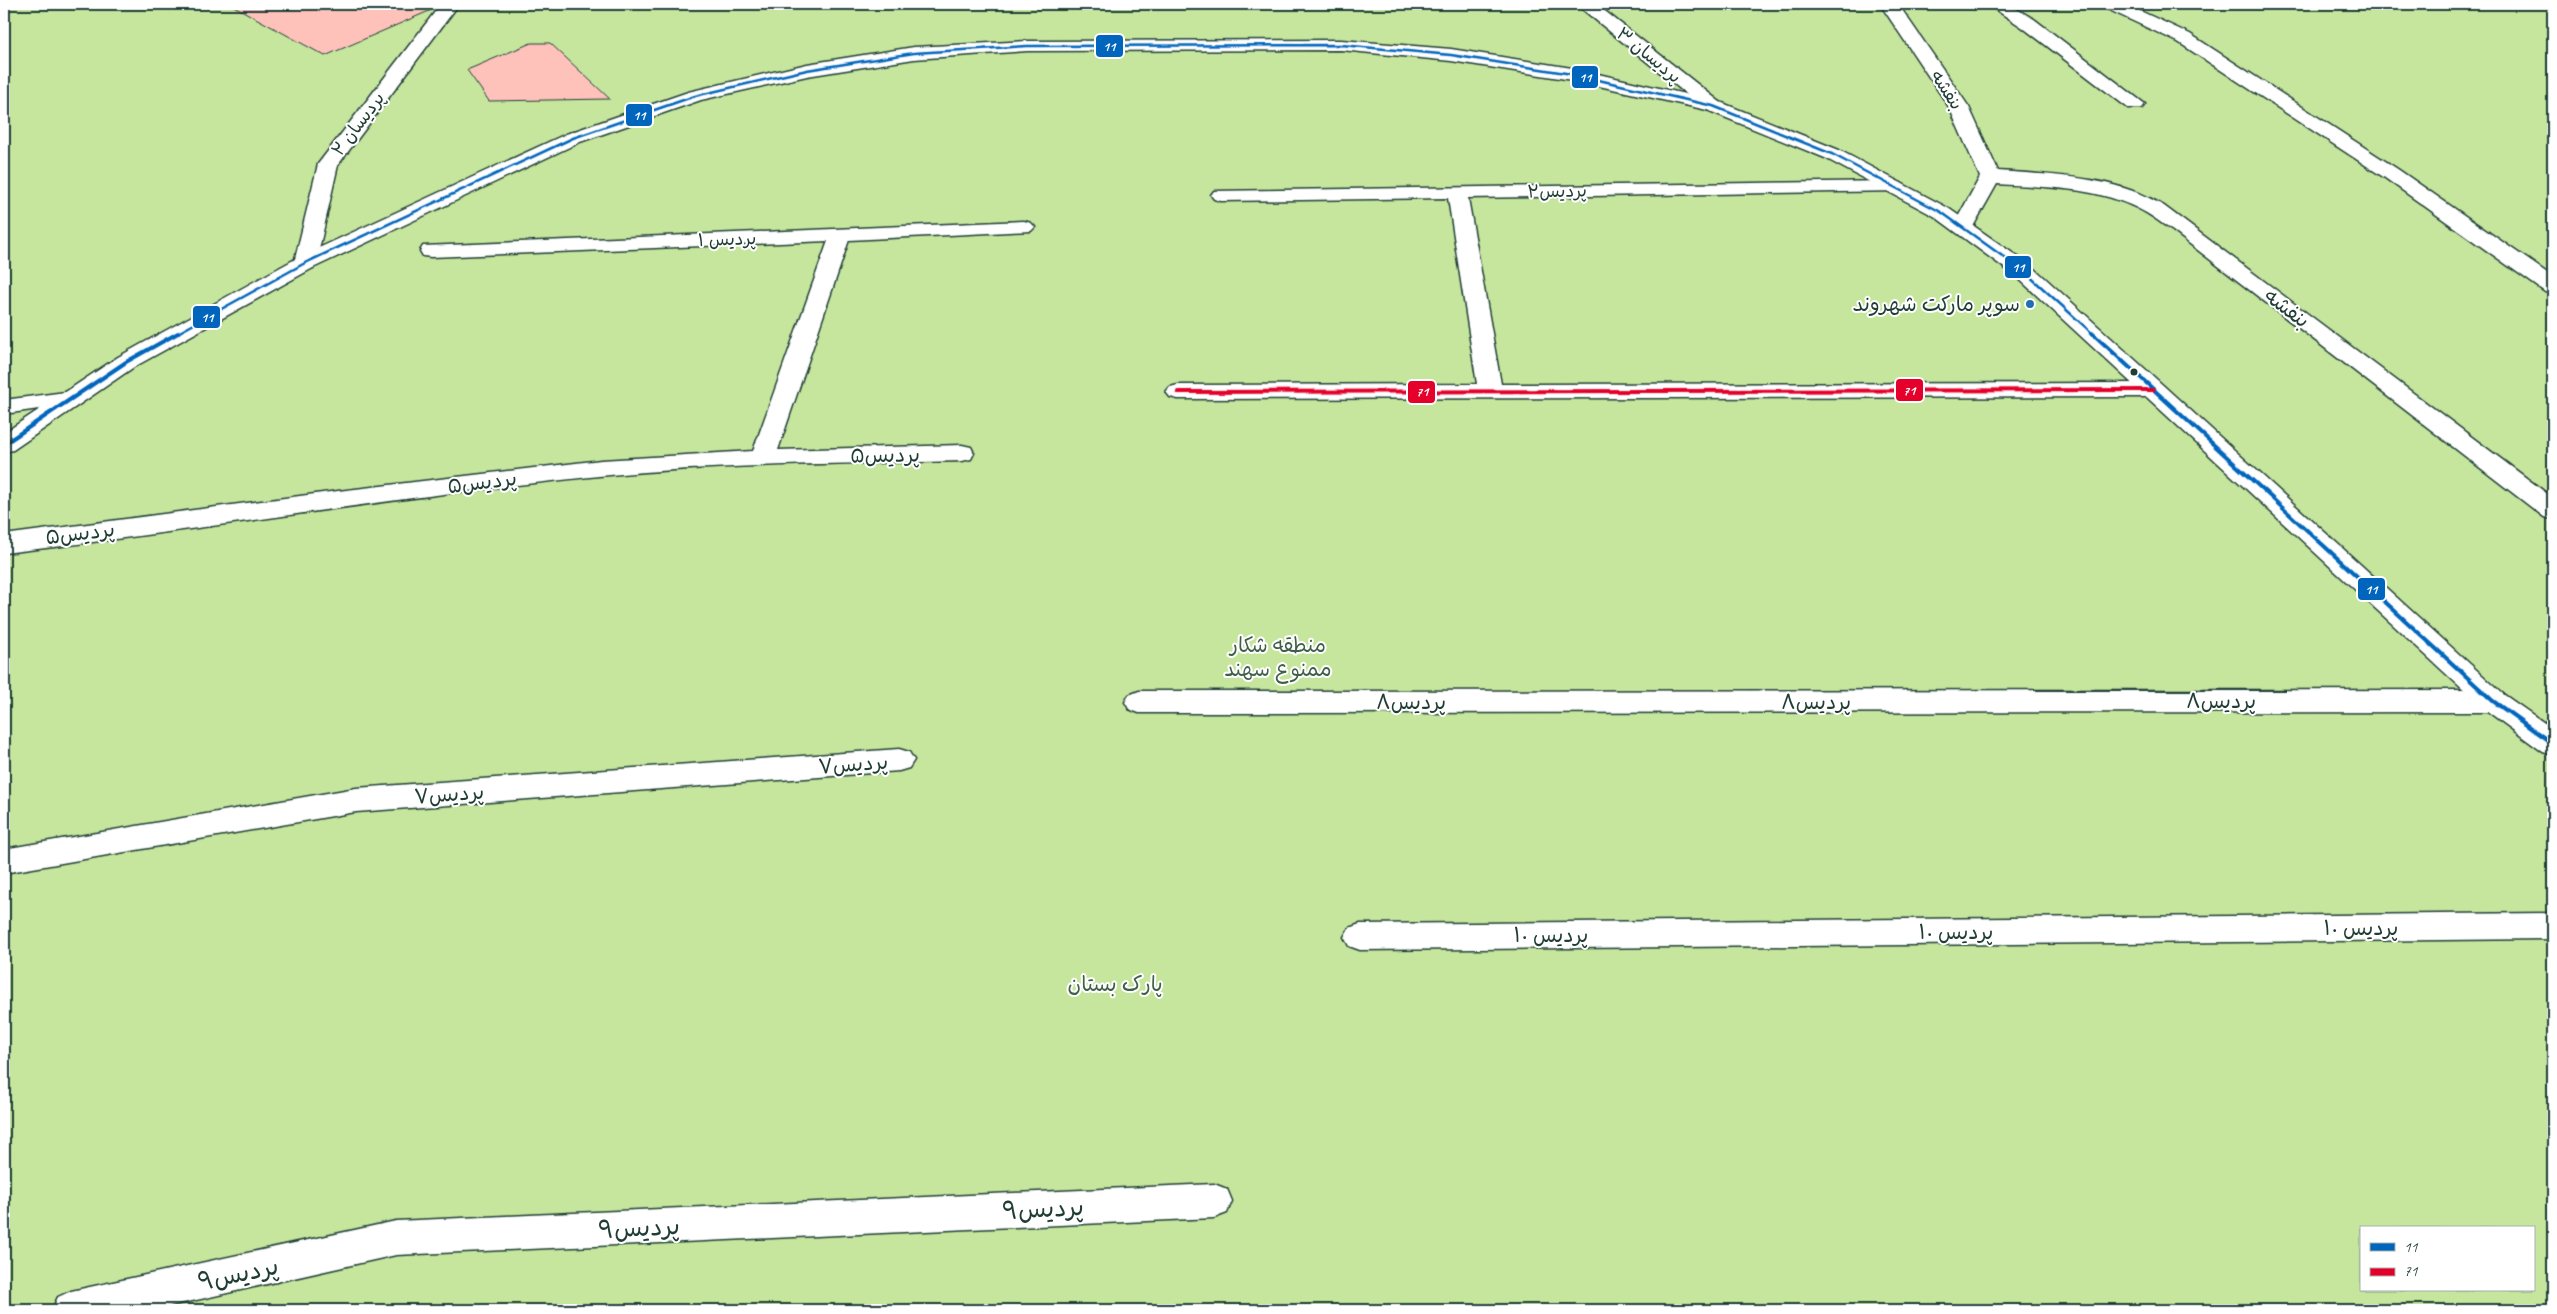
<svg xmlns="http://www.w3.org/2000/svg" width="2557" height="1314" viewBox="0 0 2557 1314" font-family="Caveat,'Playpen Sans Arabic',sans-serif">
  <rect width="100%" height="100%" fill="#fff"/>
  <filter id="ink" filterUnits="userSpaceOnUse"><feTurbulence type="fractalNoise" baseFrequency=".02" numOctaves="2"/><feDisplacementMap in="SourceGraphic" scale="10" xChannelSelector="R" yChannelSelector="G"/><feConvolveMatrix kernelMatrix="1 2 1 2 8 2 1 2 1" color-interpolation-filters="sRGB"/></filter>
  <g filter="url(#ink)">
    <path fill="#c6e69e" stroke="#729269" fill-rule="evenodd" d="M4,4H2553V1310H4ZM2361,1228H2533V1290H2361Z"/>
    <g fill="#fec2bb" stroke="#1f3d34">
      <path d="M230,4H439L436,8L325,56Z"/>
      <path d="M531,43H550L610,99L489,101L467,70Z"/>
    </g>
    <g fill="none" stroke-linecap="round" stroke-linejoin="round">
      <defs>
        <g id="minor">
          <path d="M441,4H459L338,165L316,263L313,268L305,269L297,268L294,263L318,164Z"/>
          <path d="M1576,4H1596L1720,102L1723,106L1720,110H1706Z"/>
          <path d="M1880,4H1898L1969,107L1998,171C2052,175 2116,176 2164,206L2553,498V519L2544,517L2173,231C2161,223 2150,214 2137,208C2095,187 2043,187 1997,184L1970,232L1963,234L1956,232L1952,228L1980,177L1949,107Z"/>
          <path d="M1987,4H2008L2034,19L2145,104L2142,108H2128L2022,27Z"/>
          <path d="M2102,4H2125L2190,34L2399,170L2553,277V294L2545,292L2385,178L2178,42L2105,8Z"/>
          <path d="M1894,181L1901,183L1904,187L1901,191L1468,198L1501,384L2153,383L2161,385L2165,390L2161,395L2153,397L1178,399L1170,397L1166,392L1170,387L1178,385L1477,384L1448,198L1221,201L1214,199L1211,195L1214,191Z"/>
          <path d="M1024,221L1031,223L1035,227L1031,231L849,240L778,450L962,445L971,447L974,453L971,459L962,461C841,464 720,464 599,476C400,496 203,530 4,553V535L338,491L601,460L753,451L828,241L431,257L423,256L420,251L423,246Z"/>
          <path d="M73,391L81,393L85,398L81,403L4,414V400Z"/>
          <path d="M2493,690L2503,694L2507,701L2503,708L2493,712L1139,713L1129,709L1125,702L1129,695L1139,691Z"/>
          <path d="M899,749L909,752L914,760L909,768L899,771L356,812L4,873V849L356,788Z"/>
          <path d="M2553,913V939L1360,950L1349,946L1344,937L1349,928L1360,924Z"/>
          <path d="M1214,1184L1227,1189L1232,1201L1227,1213L1214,1218L396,1255L152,1310H52L58,1297L71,1291L396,1221Z"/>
        </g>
        <path id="tertiary" d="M1341,40L1451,49L1572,68L1720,102L1839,150L1948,208L2034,268L2503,694L2553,729V755L2543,752L2483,708L2018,278L1934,216L1825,158L1707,110L1572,80L1451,61L1341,50L1027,51L914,59L807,76L701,100L580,142L313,268L134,367L13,450L4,452V433L118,357L297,258L566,134L688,92L807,64L914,47L1027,41Z"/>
      </defs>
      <use href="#minor" stroke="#1f3d34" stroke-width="3"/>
      <use href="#tertiary" stroke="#1f3d34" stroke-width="3"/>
      <use href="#minor" fill="#fff" fill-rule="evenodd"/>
      <use href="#tertiary" fill="#fff" fill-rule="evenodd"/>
      <defs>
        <path id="bus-1-far1" d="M176,334L305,263L573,138L695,96L807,70L914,53L1027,46L1341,45L1451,55L1572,74L1713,106L1832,154L1941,212L2026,273L2093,334"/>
        <g id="bus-1">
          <path d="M2092,333L2493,701L2553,744"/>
          <path d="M4,444L126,362L178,333"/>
        </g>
        <path id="bus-2" d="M1178,392L2153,390"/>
      </defs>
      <use href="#bus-1-far1" stroke="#fff" stroke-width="5"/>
      <use href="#bus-1" stroke="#fff" stroke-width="8"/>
      <use href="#bus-2" stroke="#fff" stroke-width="8"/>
      <use href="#bus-1-far1" stroke="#0065bd" stroke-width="2.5"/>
      <use href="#bus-1" stroke="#0065bd" stroke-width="4"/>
      <use href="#bus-2" stroke="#e4002b" stroke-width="4"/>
    </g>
  </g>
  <circle fill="#1f6fb2" stroke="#fff" stroke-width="2" cx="2030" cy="304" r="5"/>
  <circle fill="#1f3d34" stroke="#fff" stroke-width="2" cx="2134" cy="372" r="4.5"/>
  <g text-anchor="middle" stroke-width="4" stroke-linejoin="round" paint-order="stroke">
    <g font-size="18" fill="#1f3d34" stroke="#fff">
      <text transform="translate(1649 55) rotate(39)" y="6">پردیسان ۳</text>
      <text transform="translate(1947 90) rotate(57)" y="6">بنفشه</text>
      <text transform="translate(358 124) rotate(-53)" y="6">پردیسان ۲</text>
      <text transform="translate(1557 191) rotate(-1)" y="6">پردیس۲</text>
      <text transform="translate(727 239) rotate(-2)" y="6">پردیس ۱</text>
    </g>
    <g font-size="21" fill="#1f3d34" stroke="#fff" text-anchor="end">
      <text x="2020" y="311">سوپر مارکت شهروند</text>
    </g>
    <g font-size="21" fill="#1f3d34" stroke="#fff">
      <text transform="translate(2287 308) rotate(37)" y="7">بنفشه</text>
      <text transform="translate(885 455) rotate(-1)" y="7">پردیس۵</text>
      <text transform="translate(482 482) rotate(-7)" y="7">پردیس۵</text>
      <text transform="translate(80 533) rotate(-7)" y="7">پردیس۵</text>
      <text x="2221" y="708">پردیس۸</text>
      <text x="1411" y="709">پردیس۸</text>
      <text x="1816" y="709">پردیس۸</text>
      <text transform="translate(853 764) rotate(-4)" y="7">پردیس۷</text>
      <text transform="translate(449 794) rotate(-4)" y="7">پردیس۷</text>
      <text x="2361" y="935">پردیس ۱۰</text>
      <text x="1956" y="939">پردیس ۱۰</text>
      <text x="1551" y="942">پردیس ۱۰</text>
    </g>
    <g font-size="21" fill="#405f49" stroke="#fff">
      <text x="1278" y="652">منطقه شکار<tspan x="1278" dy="24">ممنوع سهند</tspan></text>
      <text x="1115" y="991">پارک بستان</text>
    </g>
    <g font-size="25" fill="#1f3d34" stroke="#fff">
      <text transform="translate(1043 1208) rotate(-3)" y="9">پردیس۹</text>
      <text transform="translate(639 1227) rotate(-3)" y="9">پردیس۹</text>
      <text transform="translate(238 1273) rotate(-12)" y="9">پردیس۹</text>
    </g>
  </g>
  <g stroke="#fff" stroke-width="2">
    <rect x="1095" y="34" width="29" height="24" rx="5" fill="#0065bd"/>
    <rect x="1571" y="65" width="28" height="24" rx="5" fill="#0065bd"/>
    <rect x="625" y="103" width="28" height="24" rx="5" fill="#0065bd"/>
    <rect x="2004" y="255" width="28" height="24" rx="5" fill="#0065bd"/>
    <rect x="192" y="305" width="29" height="24" rx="5" fill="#0065bd"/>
    <rect x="1895" y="378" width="29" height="24" rx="5" fill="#e4002b"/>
    <rect x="1407" y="380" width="29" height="24" rx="5" fill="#e4002b"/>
    <rect x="2357" y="577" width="29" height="24" rx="5" fill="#0065bd"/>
  </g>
  <g font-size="14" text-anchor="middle" font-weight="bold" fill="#fff">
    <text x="1109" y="51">11</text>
    <text x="1585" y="82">11</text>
    <text x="639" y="120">11</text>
    <text x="2018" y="272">11</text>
    <text x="207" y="322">11</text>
    <text x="1909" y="395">71</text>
    <text x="1422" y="396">71</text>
    <text x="2371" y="594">11</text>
  </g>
  <rect width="2557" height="1314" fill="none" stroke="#fff" stroke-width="20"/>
  <rect x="10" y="10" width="2537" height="1294" fill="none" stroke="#1f3d34" stroke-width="2" filter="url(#ink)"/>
  <rect x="2360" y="1226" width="175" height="65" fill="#ffffff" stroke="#a5b1ae"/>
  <rect x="2370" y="1243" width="25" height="8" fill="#0065bd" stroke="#a5b1ae"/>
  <text x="2404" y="1252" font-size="15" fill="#1f3d34">11</text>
  <rect x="2370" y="1268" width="25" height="8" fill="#e4002b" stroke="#a5b1ae"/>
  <text x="2404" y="1276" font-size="15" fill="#1f3d34">71</text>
</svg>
